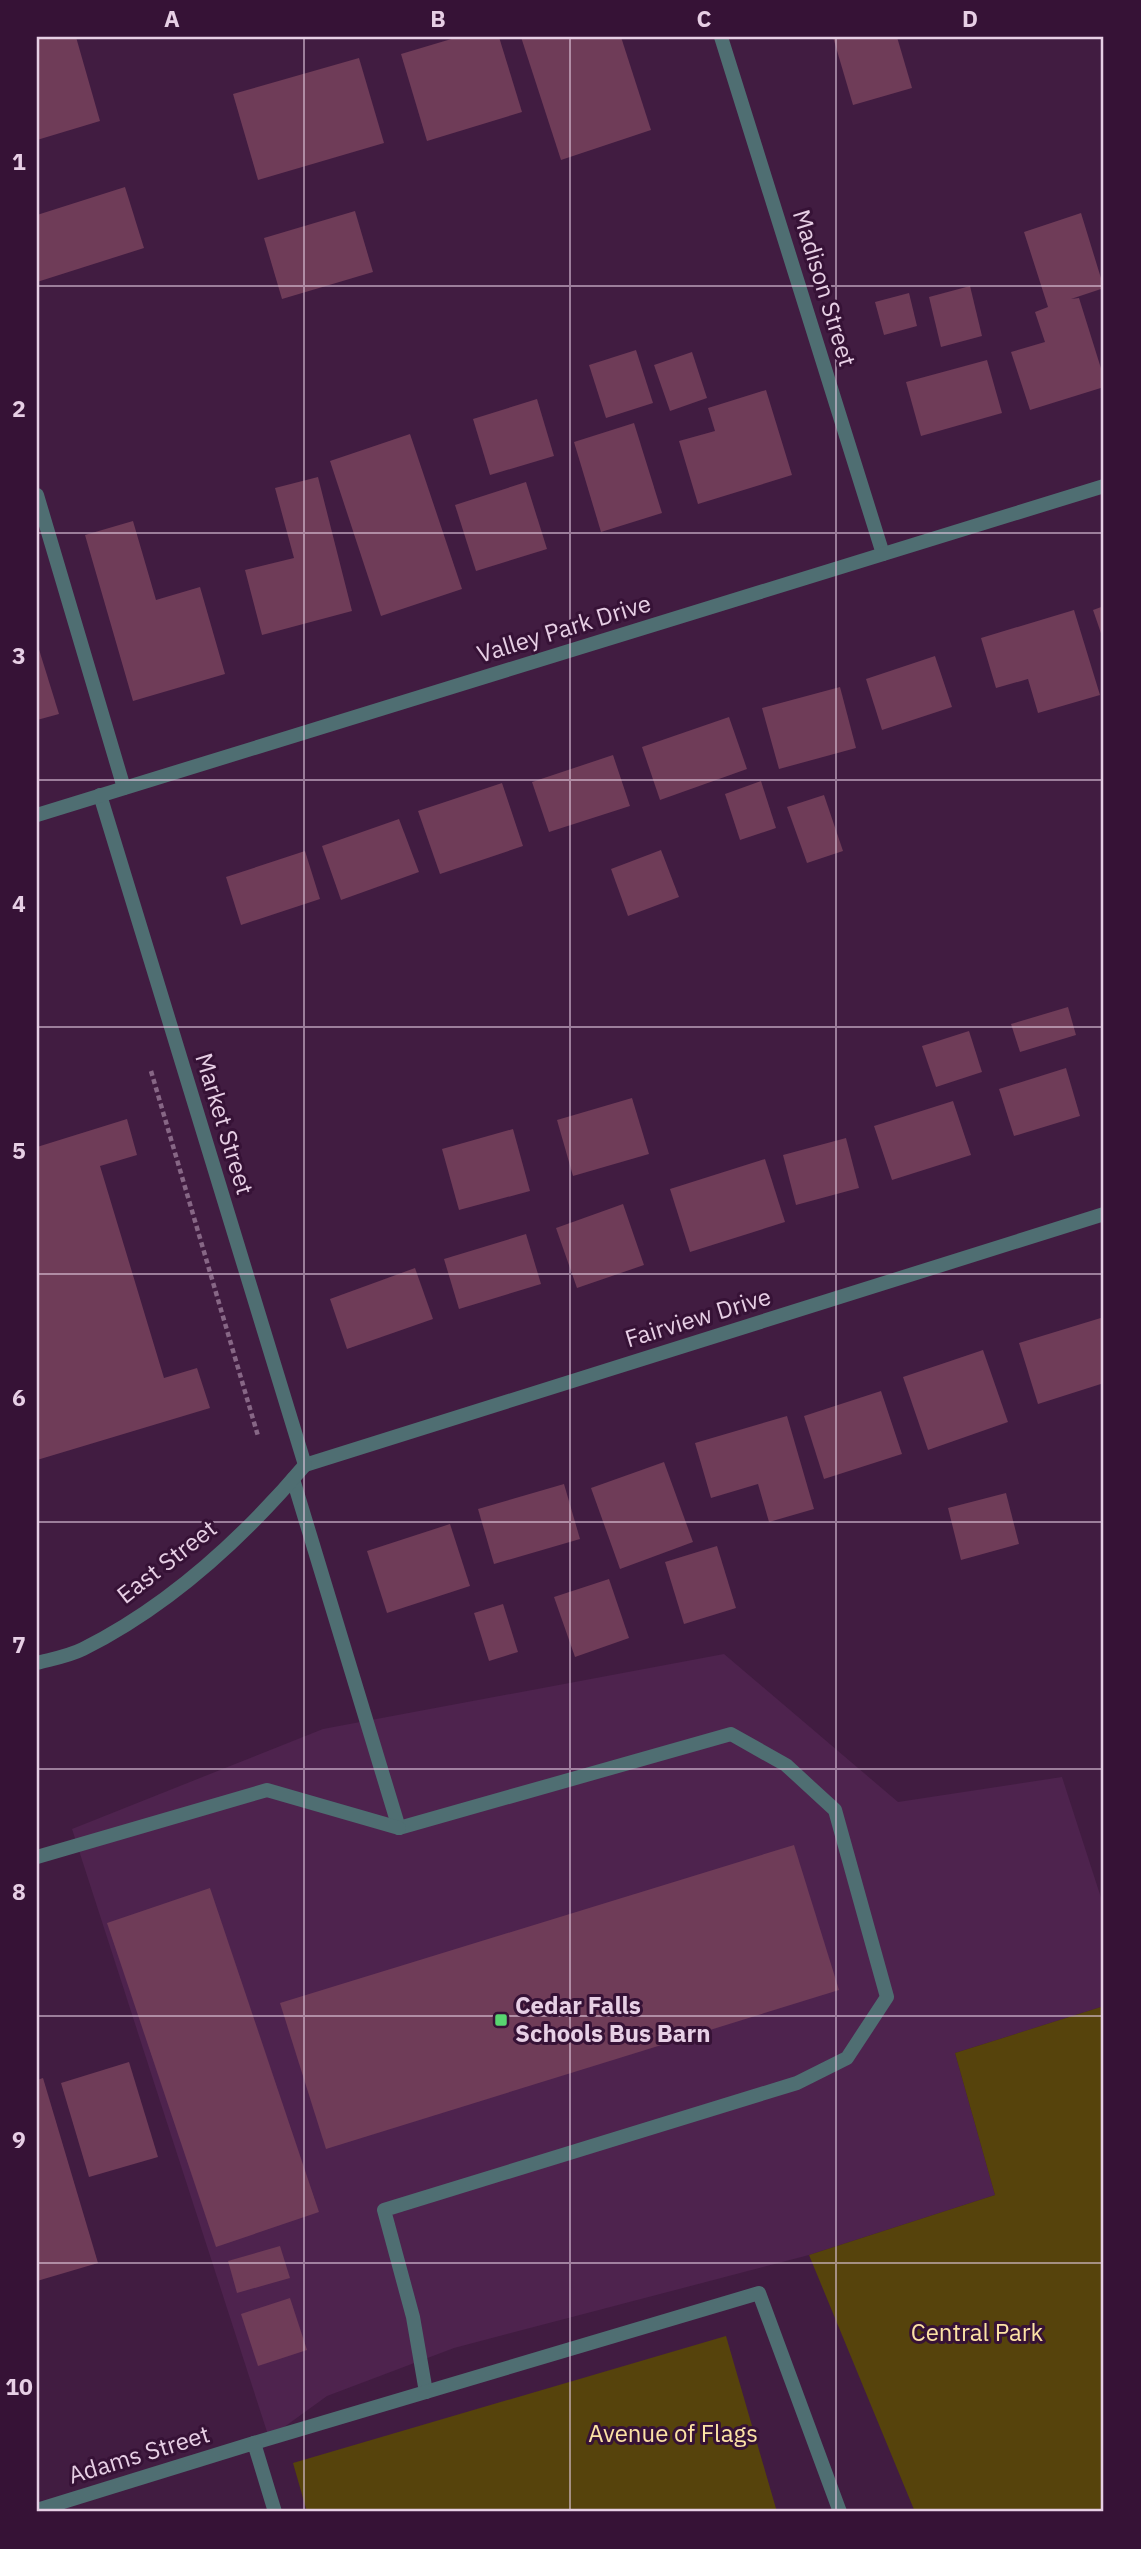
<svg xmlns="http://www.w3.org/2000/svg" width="1141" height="2549" viewBox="0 0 1141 2549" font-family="'IBM Plex Sans',sans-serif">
  <rect width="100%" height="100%" fill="#411c41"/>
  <path fill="#4e234e" d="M724,1654L898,1802L1062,1777L1104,1907V2006L955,2053L995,2195L809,2255L454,2348L327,2396L269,2438L72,1829L323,1729Z"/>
  <g fill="#56430c">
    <path d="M1104,2006V2512H915L809,2255L995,2195L955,2053Z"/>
    <path d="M726,2336L777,2512H307L293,2463Z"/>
  </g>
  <g fill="#6f3c58">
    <path d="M37,37H76L100,121L37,140Z"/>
    <path d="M458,37H499L522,112L427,141L401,54Z"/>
    <path d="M521,37H621L651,130L561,160Z"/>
    <path d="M833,37H897L912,88L853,105Z"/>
    <path d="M359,58L384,143L258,180L233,94Z"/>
    <path d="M125,187L144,248L37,282V215Z"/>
    <path d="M355,211L373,272L282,299L264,238Z"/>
    <path d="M1081,213L1104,288L1071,299L1079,298L1104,378V387L1030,410L1011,352L1045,342L1035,312L1048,307L1024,232Z"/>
    <path d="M970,286L982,336L941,347L929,297Z"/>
    <path d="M909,293L917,326L884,335L875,302Z"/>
    <path d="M636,350L653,403L606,418L589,365Z"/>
    <path d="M692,352L707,398L670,411L654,365Z"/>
    <path d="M987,360L1002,413L921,436L906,382Z"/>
    <path d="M766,390L792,475L698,504L679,441L715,431L708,408Z"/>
    <path d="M537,399L554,456L490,475L473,419Z"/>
    <path d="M634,423L662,513L601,532L574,442Z"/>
    <path d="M410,434L462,589L381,616L330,461Z"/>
    <path d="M318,477L352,611L262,635L245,570L294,558L275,488Z"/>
    <path d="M526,482L547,549L476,571L455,505Z"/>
    <path d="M133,521L156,600L200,587L225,674L133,701L85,535Z"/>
    <path d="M1104,606V642L1093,610Z"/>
    <path d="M1074,610L1100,695L1038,713L1028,679L996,688L981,638Z"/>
    <path d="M37,643L59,714L37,720Z"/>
    <path d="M935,656L952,707L882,730L866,679Z"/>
    <path d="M840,687L856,748L779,769L762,708Z"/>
    <path d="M729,717L747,769L660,800L642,747Z"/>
    <path d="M613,755L630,806L549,832L532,782Z"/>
    <path d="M761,781L776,828L740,840L725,794Z"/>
    <path d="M502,783L523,846L440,874L418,811Z"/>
    <path d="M824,795L843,851L807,863L787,807Z"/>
    <path d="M399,819L419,872L341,900L322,846Z"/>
    <path d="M661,850L679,897L628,916L611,869Z"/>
    <path d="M305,851L320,899L241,925L226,877Z"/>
    <path d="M1068,1007L1076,1035L1020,1052L1011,1024Z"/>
    <path d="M969,1031L982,1072L936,1087L922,1046Z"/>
    <path d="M1066,1068L1080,1116L1014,1136L999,1089Z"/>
    <path d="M632,1098L649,1154L573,1176L557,1120Z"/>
    <path d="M953,1101L971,1155L892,1180L874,1126Z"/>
    <path d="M127,1119L137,1155L100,1166L164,1378L197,1368L210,1408L37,1460V1147Z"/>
    <path d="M513,1129L530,1191L459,1210L442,1149Z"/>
    <path d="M846,1138L859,1188L796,1205L783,1155Z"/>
    <path d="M765,1159L785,1222L690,1252L670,1189Z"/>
    <path d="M623,1204L644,1265L577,1288L556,1228Z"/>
    <path d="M526,1234L541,1284L459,1309L444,1259Z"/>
    <path d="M415,1268L433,1319L347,1349L330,1299Z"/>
    <path d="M1104,1317V1383L1038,1404L1019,1343Z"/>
    <path d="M983,1350L1008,1422L928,1450L903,1377Z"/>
    <path d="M881,1391L902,1454L824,1479L804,1416Z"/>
    <path d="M787,1416L814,1509L769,1522L758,1484L711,1498L695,1443Z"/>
    <path d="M664,1462L693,1542L620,1569L591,1488Z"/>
    <path d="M564,1484L580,1539L494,1564L478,1509Z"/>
    <path d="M1006,1493L1019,1544L961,1560L948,1508Z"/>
    <path d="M450,1524L470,1586L387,1613L367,1551Z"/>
    <path d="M717,1546L736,1608L684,1624L665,1562Z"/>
    <path d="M609,1579L629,1638L575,1657L554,1597Z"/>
    <path d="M503,1604L518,1652L489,1661L474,1613Z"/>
    <path d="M794,1845L839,1990L326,2149L280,2003Z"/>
    <path d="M210,1888L319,2212L216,2247L107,1923Z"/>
    <path d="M129,2062L158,2157L89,2177L61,2083Z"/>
    <path d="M43,2078L98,2263L37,2281V2080Z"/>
    <path d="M280,2246L290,2278L237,2293L228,2261Z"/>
    <path d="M290,2298L307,2350L258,2366L241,2314Z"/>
  </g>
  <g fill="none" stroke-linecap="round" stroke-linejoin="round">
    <path stroke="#876786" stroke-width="4.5" stroke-dasharray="5 3.5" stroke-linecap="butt" d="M151,1071L258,1436"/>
    <g stroke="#4f6e72" stroke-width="14">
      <path d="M37,495L124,788"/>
      <path d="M293,1479L399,1828L731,1734L786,1765L835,1810L887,1997L847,2058L797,2083L384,2210L413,2317L426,2392"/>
      <path d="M37,1857L267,1790L399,1828"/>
      <path d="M254,2443L759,2293L840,2512"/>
    </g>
    <g stroke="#4f6e72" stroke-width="14">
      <path d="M721,37L883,554"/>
      <path d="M100,795L305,1465"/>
      <path d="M37,815L1104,486"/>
      <path d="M305,1465L1104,1214"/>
      <path d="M37,1663C52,1659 69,1656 83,1649C169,1606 243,1538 305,1465"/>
      <path d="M37,2510L254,2443L275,2512"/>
    </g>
  </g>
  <path fill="none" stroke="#e7cfe5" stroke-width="2" stroke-opacity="0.55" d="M304,37V2512M570,37V2512M836,37V2512M37,286H1104M37,533H1104M37,780H1104M37,1027H1104M37,1274H1104M37,1522H1104M37,1769H1104M37,2016H1104M37,2263H1104"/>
  <rect fill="#58d570" stroke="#361236" stroke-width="2.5" x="494" y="2013" width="14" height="14" rx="3.5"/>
  <g text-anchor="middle" stroke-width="6" stroke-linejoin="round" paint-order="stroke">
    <g font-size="24" fill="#e7cfe5" stroke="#361236">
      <text transform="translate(824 288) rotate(73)" y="8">Madison Street</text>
      <text transform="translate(564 629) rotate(-17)" y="8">Valley Park Drive</text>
      <text transform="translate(224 1124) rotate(73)" y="8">Market Street</text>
      <text transform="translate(698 1318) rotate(-17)" y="8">Fairview Drive</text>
      <text transform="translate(167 1562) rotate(-38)" y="8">East Street</text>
      <text transform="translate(139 2455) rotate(-17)" y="8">Adams Street</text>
    </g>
    <g font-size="24" font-weight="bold" fill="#e7cfe5" stroke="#361236" text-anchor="start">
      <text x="515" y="2014">Cedar Falls<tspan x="515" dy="28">Schools Bus Barn</tspan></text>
    </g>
    <g font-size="24" fill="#fce2a5" stroke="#361236">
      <text x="977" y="2341">Central Park</text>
      <text x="673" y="2442">Avenue of Flags</text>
    </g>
  </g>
  <rect width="1141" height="2549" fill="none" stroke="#361236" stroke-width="77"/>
  <rect x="38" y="38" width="1064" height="2472" fill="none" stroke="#e7cfe5" stroke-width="2.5"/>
  <g font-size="23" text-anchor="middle" font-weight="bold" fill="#e7cfe5">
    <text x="172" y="27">A</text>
    <text x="438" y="27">B</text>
    <text x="704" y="27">C</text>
    <text x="970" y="27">D</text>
    <text x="19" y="170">1</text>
    <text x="19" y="417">2</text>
    <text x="19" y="664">3</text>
    <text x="19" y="912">4</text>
    <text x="19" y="1159">5</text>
    <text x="19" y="1406">6</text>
    <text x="19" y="1653">7</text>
    <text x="19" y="1900">8</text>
    <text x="19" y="2148">9</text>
    <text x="19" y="2395">10</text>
  </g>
</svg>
